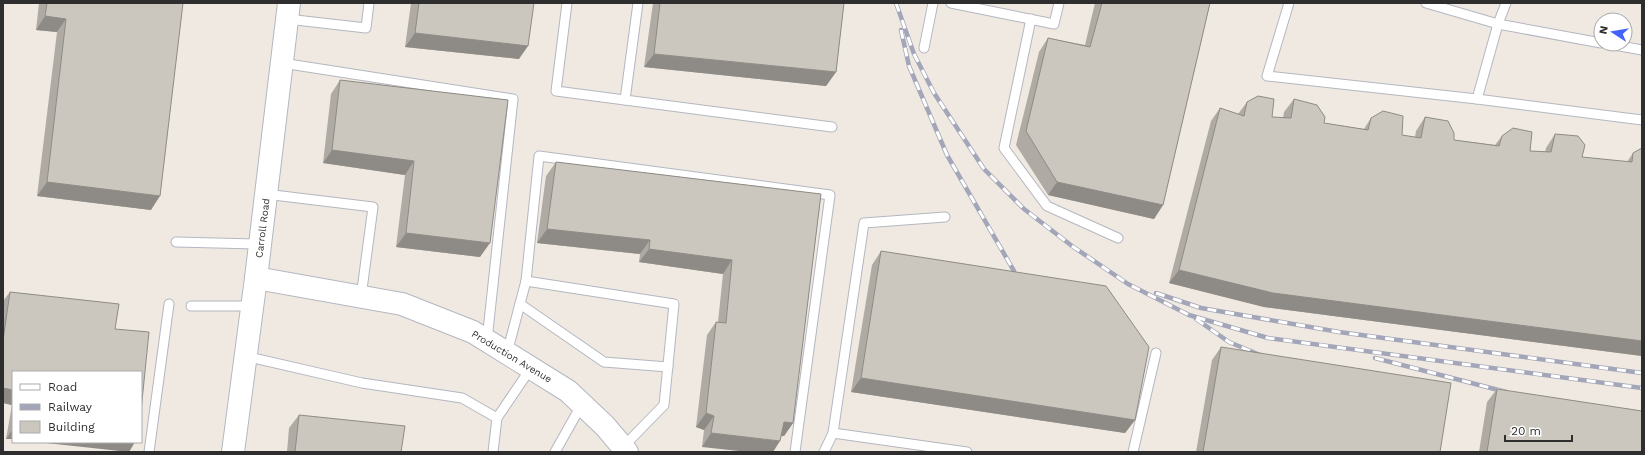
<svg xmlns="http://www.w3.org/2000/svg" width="1645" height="455" viewBox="0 0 1645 455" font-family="'Work Sans',sans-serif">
  <rect width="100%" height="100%" fill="#efe9e1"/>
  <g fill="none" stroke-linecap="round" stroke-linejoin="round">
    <defs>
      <g id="service">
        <path d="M567,3L556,91L625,100"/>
        <path d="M638,3L625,100L832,127"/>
        <path d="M951,3L1054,24L1059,3"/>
        <path d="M1289,3L1267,76L1477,99L1642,120"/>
        <path d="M1426,3L1498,24L1601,43"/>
        <path d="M287,19L366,28L369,3"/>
        <path d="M1031,19L1004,148L1047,206L1118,238"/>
        <path d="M1609,44L1642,50"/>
        <path d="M924,48L933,3"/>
        <path d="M282,63L513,99L487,340"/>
        <path d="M1477,99L1498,24L1506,3"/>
        <path d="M265,194L373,207L361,297"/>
        <path d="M176,242L260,244"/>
        <path d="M526,281L539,156L830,195L795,452"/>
        <path d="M520,304L604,362L668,367"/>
        <path d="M191,306H252"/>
        <path d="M507,353L526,281L674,304L664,405L623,447"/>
        <path d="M245,356L362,383L462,398L497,418L493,452"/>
        <path d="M497,418L531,368"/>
        <path d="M833,433L864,223L945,217"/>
        <path d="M149,452L169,304"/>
        <path d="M555,452L582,404"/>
        <path d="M824,452L833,433L967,452"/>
        <path d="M1133,452L1156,353"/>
      </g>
      <path id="tertiary" d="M256,278L402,304L473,332L568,391L605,426L627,452"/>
      <path id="secondary" d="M233,452L256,278L289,3"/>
    </defs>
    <use href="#service" stroke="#b4b7c1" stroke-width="11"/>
    <use href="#tertiary" stroke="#b4b7c1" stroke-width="24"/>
    <use href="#secondary" stroke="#b4b7c1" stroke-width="24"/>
    <use href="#service" stroke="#fff" stroke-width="9"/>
    <use href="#tertiary" stroke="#fff" stroke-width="22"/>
    <use href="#secondary" stroke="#fff" stroke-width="22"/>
    <defs>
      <g id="rail">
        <path d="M896,3L914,54L934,93L984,169L1024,209L1072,246L1128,284L1189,315L1268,338L1642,388"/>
        <path d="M901,30L909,66L947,155L1014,271"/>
        <path d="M1156,293L1201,308L1339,332L1642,373"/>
        <path d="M1196,319L1229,342L1260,355"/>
        <path d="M1375,358L1506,392"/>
      </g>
    </defs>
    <use href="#rail" stroke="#a3a6b8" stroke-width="4.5"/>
    <use href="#rail" stroke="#fff" stroke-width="3" stroke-dasharray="9" stroke-linecap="butt"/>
  </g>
  <g fill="#afaba4">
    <path d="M39,3H183L151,210L37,196L57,32L36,30Z"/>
    <path d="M411,3H534L519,59L405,47Z"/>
    <path d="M653,3H844L836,72L826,86L644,67Z"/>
    <path d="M1095,3H1210L1163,205L1154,219L1048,195L1016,145L1039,52L1048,38L1085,45Z"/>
    <path d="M340,80L508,100L480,257L396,247L405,175L323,163L331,94Z"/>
    <path d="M1294,99L1324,123L1364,129L1371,118L1402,135L1415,137L1416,131L1425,117L1454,140L1495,145L1502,136L1530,151L1545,152L1546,148L1555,134L1582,157L1627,162L1633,153L1642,356L1264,307L1169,283L1211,121L1220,108L1238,114L1247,102L1272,117L1283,118L1284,112Z"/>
    <path d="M556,162L821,194L793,423L784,436L702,447L704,430L696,427L707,335L716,322H718L723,274L639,262L640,254L537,243L546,176Z"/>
    <path d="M881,251L1135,420L1125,433L851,392L872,265Z"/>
    <path d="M10,292L115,329L13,372V439H6L12,405L3,403V301Z"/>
    <path d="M1221,347L1440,452H1196L1212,360Z"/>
    <path d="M1497,389L1642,452H1479L1487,402Z"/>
    <path d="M299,415L401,452H287L289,428Z"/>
  </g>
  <g fill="#8e8b86">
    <path d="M45,16L66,19L57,32L36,30Z"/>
    <path d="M415,33L528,46L519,59L405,47Z"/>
    <path d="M654,54L836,72L826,86L644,67Z"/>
    <path d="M332,150L414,161L405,175L323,163Z"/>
    <path d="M47,182L160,196L151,210L37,196Z"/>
    <path d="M1057,182L1163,205L1154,219L1048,195Z"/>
    <path d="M547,229L650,240L640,254L537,243Z"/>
    <path d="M406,233L490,243L480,257L396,247Z"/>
    <path d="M649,249L732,260L723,274L639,262Z"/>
    <path d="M1179,270L1642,341V356L1264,307L1169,283Z"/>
    <path d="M861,378L1135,420L1125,433L851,392Z"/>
    <path d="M3,388L13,390V403L12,405L3,403Z"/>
    <path d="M706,413L714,416L704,430L696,427Z"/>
    <path d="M784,422L793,423L784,436H774Z"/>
    <path d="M13,429V439H6Z"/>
    <path d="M711,433L780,441L773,452H748L702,447Z"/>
    <path d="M37,442H135L129,452Z"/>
  </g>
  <g fill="#cbc7bf" stroke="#8e8b86">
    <path d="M47,3H183L160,196L47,182L66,19L45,16Z"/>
    <path d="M419,3H534L528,46L415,33Z"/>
    <path d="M660,3H844L836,72L654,54Z"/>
    <path d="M1102,3H1210L1163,205L1057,182L1026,131L1048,38L1090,47Z"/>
    <path d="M340,80L508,100L490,243L406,233L414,161L332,150Z"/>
    <path d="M1258,96L1274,99L1272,117L1291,118L1294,99L1317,105L1325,117L1324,123L1368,130L1371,118L1383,111L1403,116L1402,135L1421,138L1425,117L1448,121L1454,133V140L1499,146L1502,136L1513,128L1532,132L1530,151L1551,152L1555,134L1578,136L1585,145L1582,157L1632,162L1633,153L1642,148V341L1273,293L1179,270L1220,108L1244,116L1247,102Z"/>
    <path d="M556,162L821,194L793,423L784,422L780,441L711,433L714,416L706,413L716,322L726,323L732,260L649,249L650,240L547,229Z"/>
    <path d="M881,251L1106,286L1149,347L1135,420L861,378Z"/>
    <path d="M10,292L119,304L115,329L149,332L141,411V372H13V390L3,388V340Z"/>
    <path d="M1221,347L1451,383L1440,452H1203Z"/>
    <path d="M1497,389L1642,411V452H1487Z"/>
    <path d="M299,415L405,426L401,452H295Z"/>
  </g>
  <g text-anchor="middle" stroke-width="4" stroke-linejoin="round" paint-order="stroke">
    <g font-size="10" fill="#2e2e2e" stroke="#fff">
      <text transform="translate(262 228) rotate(-83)" y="4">Carroll Road</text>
      <text transform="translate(512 356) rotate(31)" y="4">Production Avenue</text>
    </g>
  </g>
  <rect width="1645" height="455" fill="none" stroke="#2e2e2e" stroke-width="8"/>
  <rect x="12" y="371" width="130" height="72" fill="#ffffff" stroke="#ababab"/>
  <rect x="20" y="384" width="20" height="6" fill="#ffffff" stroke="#ababab"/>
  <text x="48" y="391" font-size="12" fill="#2e2e2e">Road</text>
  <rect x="20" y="404" width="20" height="6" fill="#a3a6b8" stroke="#ababab"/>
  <text x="48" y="411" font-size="12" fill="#2e2e2e">Railway</text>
  <rect x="20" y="421" width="20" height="12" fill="#cbc7bf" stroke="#ababab"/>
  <text x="48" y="431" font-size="12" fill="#2e2e2e">Building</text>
  <g transform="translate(1613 32) rotate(282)"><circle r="19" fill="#ffffff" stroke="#ababab"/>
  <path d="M0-3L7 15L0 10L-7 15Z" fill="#4264fb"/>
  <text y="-6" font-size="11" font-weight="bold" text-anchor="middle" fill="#2e2e2e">N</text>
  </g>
  <path d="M1505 435v6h67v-6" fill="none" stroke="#2e2e2e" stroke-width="2"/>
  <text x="1511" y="435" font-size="12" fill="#2e2e2e" stroke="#ffffff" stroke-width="3" paint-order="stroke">20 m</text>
</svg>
